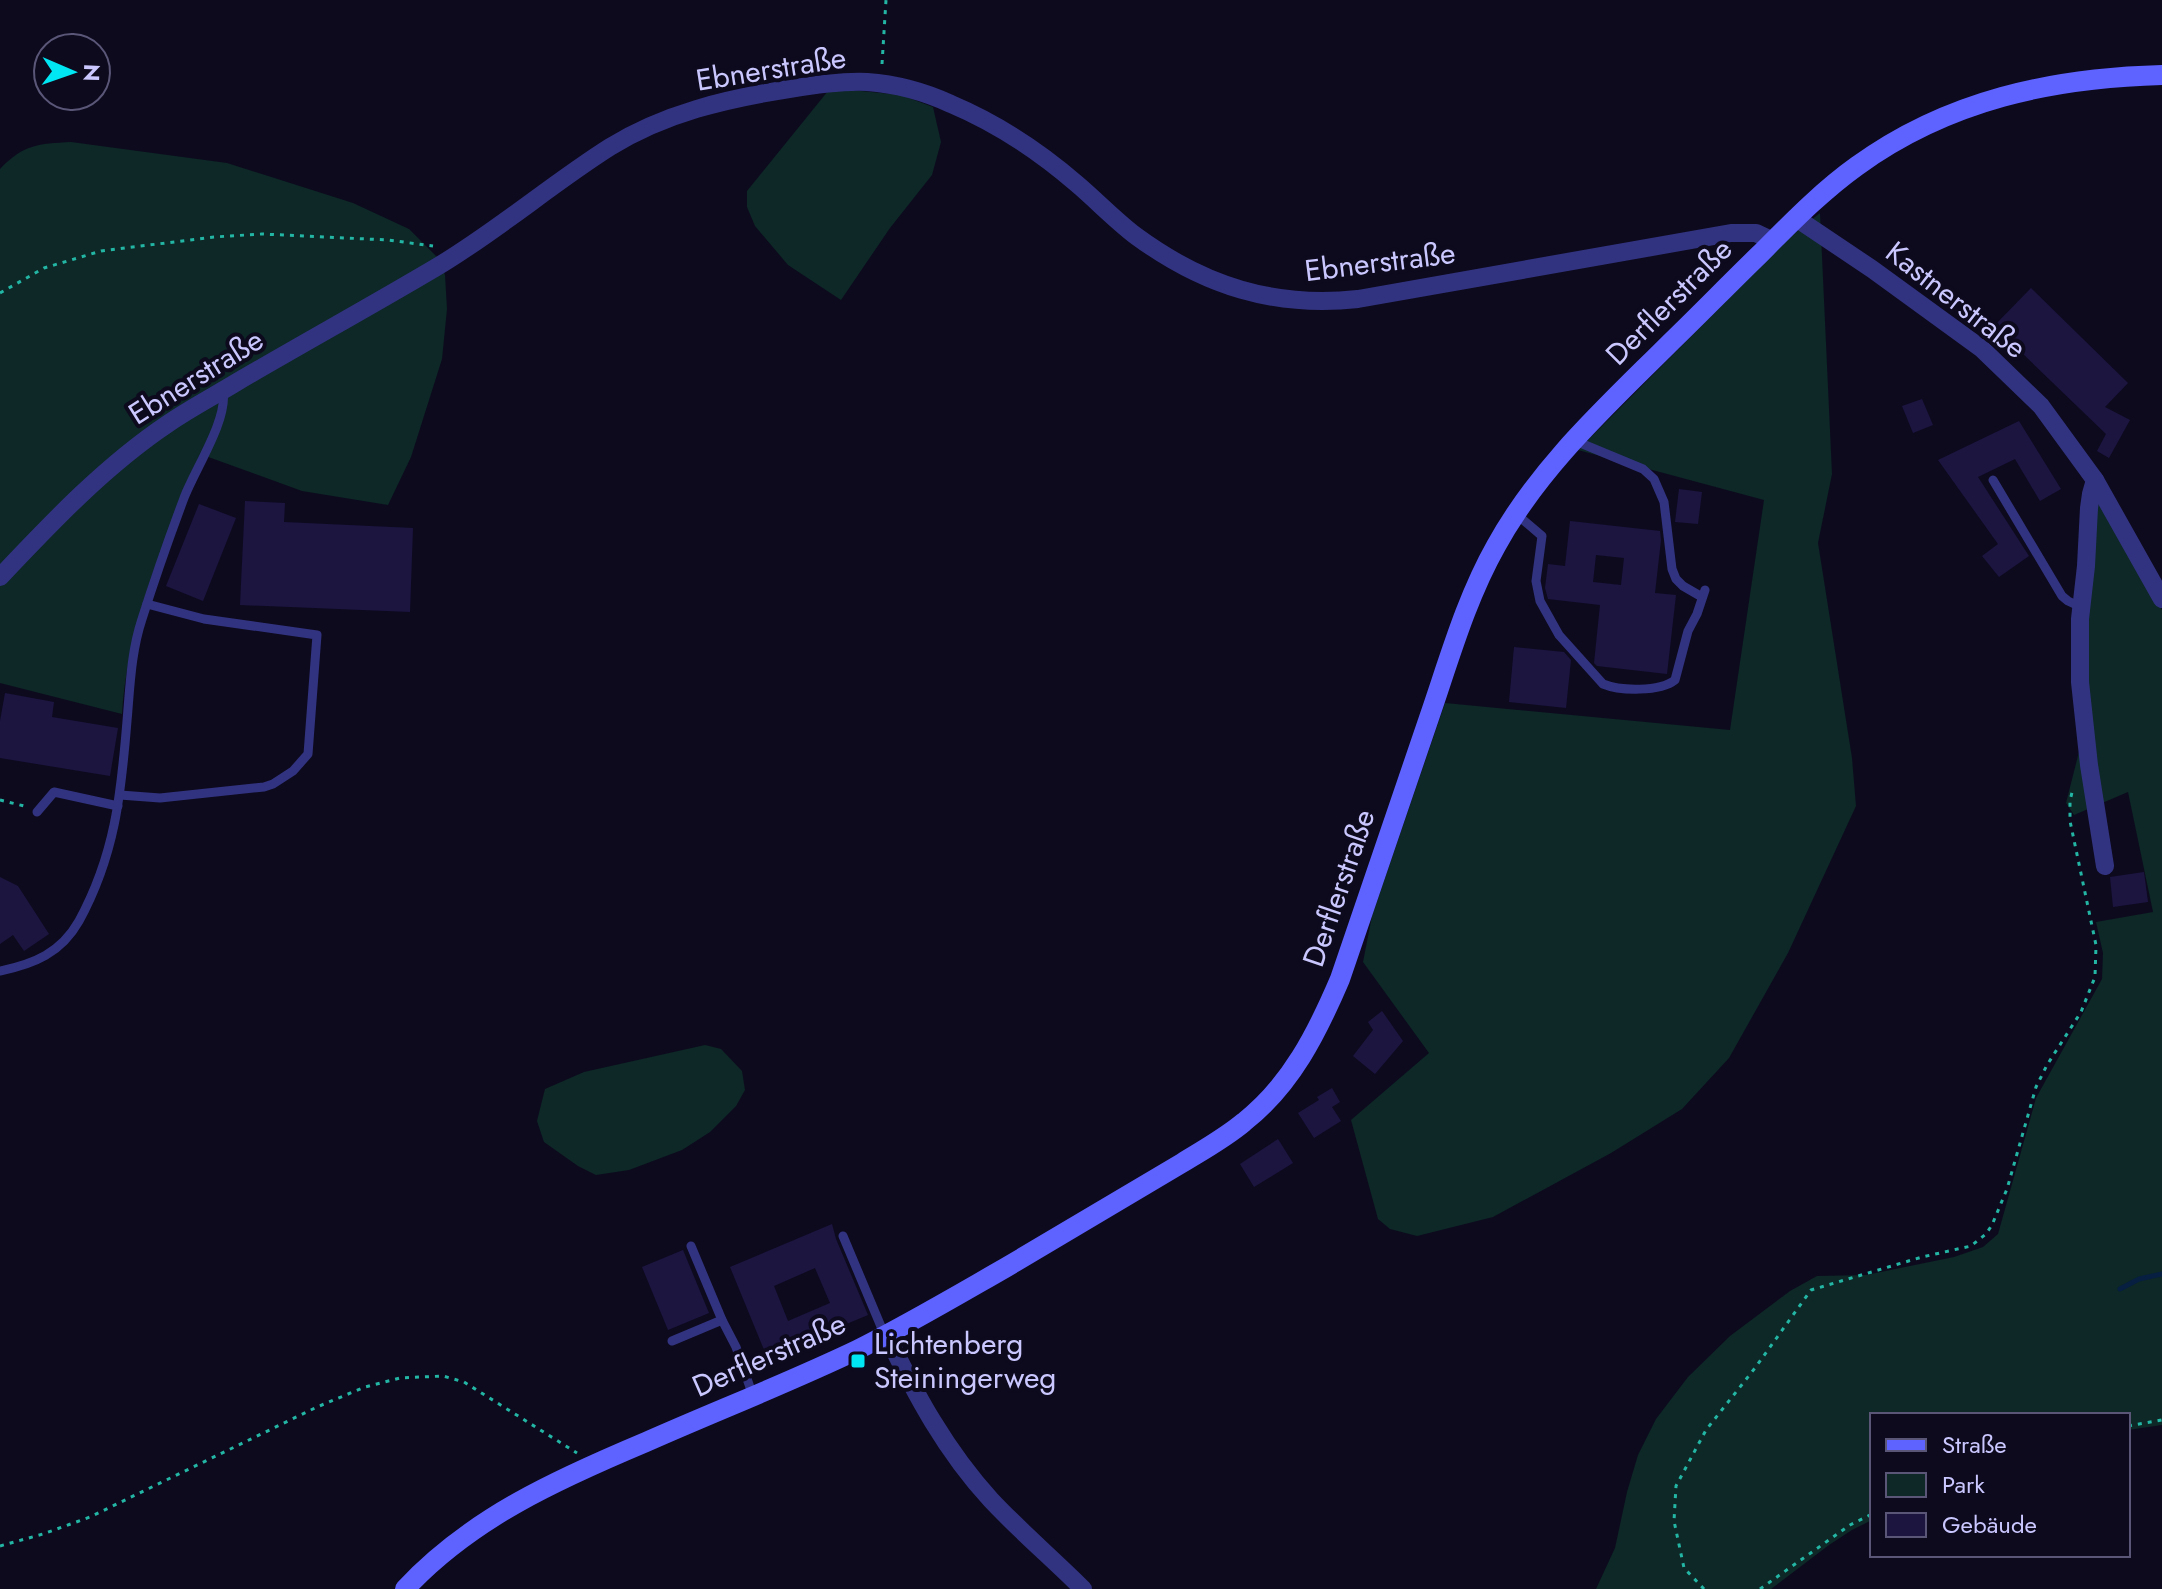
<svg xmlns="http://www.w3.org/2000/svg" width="2162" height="1589" viewBox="0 0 2162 1589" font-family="Jost,sans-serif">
  <rect width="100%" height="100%" fill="#0d0a1e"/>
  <g fill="#0d2826">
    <path d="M851,90L901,95L933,107L941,142L932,175L890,228L841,300L788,265L755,226L747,207V191L828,91Z"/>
    <path d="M71,142L227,163L353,203L409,229L438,258L445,275L447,309L442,359L411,457L388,505L302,491L200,454C165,539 128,620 122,714L0,683V169C24,144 38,144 71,142Z"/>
    <path d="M1820,213L1832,474L1818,543L1852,758L1856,806L1788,953L1729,1058L1682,1109L1611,1153L1493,1217L1417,1236L1390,1229L1378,1219L1351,1120L1429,1053L1363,962L1372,916L1445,703L1730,730L1764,500L1578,450L1791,236Z"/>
    <path d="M2091,485L2162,610V1425L2128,1430V1415H1872V1520L1852,1530L1829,1545L1771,1589H1596L1615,1548L1627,1492L1638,1455L1656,1419L1688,1377L1730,1336L1790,1291L1817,1276L1866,1275L1954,1257L1983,1247L1998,1234L2036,1098L2102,979L2103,953L2096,922L2153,912L2128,792L2074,815L2066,803L2082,740Z"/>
    <path d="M705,1045L721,1049L742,1071L745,1090L736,1106L710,1132L682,1150L629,1170L596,1175L578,1166L544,1142L537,1121L545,1089L584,1072Z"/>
  </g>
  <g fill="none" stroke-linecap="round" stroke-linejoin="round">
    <path stroke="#071f40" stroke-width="5" d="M2120,1289L2139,1279L2162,1274"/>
  </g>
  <g fill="#1b1540" fill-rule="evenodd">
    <path d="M2031,288L2128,383L2105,407L2130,420L2109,458L2097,451L2106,434L1994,326Z"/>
    <path d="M1922,399L1933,425L1913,433L1902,406Z"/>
    <path d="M2019,421L2061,489L2040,501L2015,459L1978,477L2029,556L1999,577L1982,556L1998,544L1938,460Z"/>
    <path d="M1679,489L1702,492L1698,524L1675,522Z"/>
    <path d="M245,501L285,503L284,522L413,528L410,612L240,605Z"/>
    <path d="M199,504L236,518L203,601L166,586Z"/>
    <path d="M1570,521L1660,531L1661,540L1655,593L1676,595L1667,674L1597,666L1594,663L1600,605L1548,599L1545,588L1548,564L1565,566ZM1596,555L1624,558L1621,585L1593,582Z"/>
    <path d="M1514,647L1564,652L1571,660L1566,708L1509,702Z"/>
    <path d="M5,693L54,702L52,717L118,728L110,776L0,758V721Z"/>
    <path d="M2144,872L2148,902L2113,907L2110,877Z"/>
    <path d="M0,877L18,886L49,934L24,951L13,935L0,944Z"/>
    <path d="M1382,1011L1403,1041L1375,1074L1353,1056L1373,1030L1368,1022Z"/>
    <path d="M1332,1088L1340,1102L1332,1107L1341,1121L1314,1138L1298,1113L1319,1100L1317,1097Z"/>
    <path d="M1278,1139L1293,1163L1254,1187L1240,1164Z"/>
    <path d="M832,1224L836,1239L868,1315L767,1357L730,1267ZM815,1268L830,1303L788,1321L774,1286Z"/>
    <path d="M683,1250L709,1313L668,1330L642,1267Z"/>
  </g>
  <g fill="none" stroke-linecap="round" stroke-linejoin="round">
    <g stroke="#24b6a5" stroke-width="3" stroke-dasharray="4 6" stroke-linecap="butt">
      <path d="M882,64L886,0"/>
      <path d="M0,293L44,268L101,251L214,237L262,234L388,240L433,246"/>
      <path d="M0,800L24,806"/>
      <path d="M2128,1426L2162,1420"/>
      <path d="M0,1546L43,1534L90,1517L317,1407L365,1387L400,1378L443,1376L464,1382L577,1453"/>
      <path d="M1704,1589L1684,1568L1674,1521L1676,1486L1706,1430L1755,1368L1811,1290L1922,1257L1971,1246L1986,1234L1992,1225L2007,1189L2036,1087L2047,1065L2081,1012L2095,977L2096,945L2070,821V801L2073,788"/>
      <path d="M1760,1589L1850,1525L1872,1514"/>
    </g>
    <g stroke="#323380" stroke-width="9">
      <path d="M1573,440L1643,469L1654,479L1664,502L1672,569L1676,579L1683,586L1702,597"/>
      <path d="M1993,480L2062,596L2068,601L2081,607"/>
      <path d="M1515,513L1542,536L1536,581L1540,601L1559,635L1603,684C1620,691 1660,692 1675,680L1688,631L1697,614L1705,590"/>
      <path d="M120,795L160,798L264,787L273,784L293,771L308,754L317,635L204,619L147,604"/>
      <path d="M37,812L54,792L118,806"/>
      <path d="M0,971C34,964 61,953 79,921C115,855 121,795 127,721C130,687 131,652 142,619C155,578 169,538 184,498C195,469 228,420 223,391"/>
      <path d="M843,1236L885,1336"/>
      <path d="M691,1246L722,1320L736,1347L753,1396"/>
      <path d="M672,1341L722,1320"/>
    </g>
    <g stroke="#323380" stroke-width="18">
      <path d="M1796,218L1872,269L1982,349L2041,406L2095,480L2162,599"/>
      <path d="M2095,480L2091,494L2089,508L2086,566L2080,619V682L2089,765L2105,866"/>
      <path d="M0,577C52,522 106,465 169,423C191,408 214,396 237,382C302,344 369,307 435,268C496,232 550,185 610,147C665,113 726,99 789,89C815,85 841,81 867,82C896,84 925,92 951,104C996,123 1040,152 1077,184C1097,201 1115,220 1136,236C1204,286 1274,308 1358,299L1731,233H1756L1773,241"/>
      <path d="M887,1335C915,1394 946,1451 991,1500C1020,1531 1053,1559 1083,1589"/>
    </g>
    <path stroke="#5e62ff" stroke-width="20" d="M405,1589C471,1518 558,1479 646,1442C716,1411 788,1383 857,1350C907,1325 956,1296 1005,1268C1064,1233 1123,1198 1182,1163C1203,1150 1225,1138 1244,1122C1291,1085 1317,1033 1340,979C1370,892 1400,805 1429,718C1449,660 1466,599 1496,546C1540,466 1607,406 1671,342C1701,313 1730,283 1760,254C1791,223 1822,191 1857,166C1948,100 2052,78 2162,75"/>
  </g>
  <rect fill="#00e6f2" stroke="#0d0a1e" stroke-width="3" x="850" y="1353" width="16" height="16" rx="4"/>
  <g text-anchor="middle" stroke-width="8" stroke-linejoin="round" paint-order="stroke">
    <g font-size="30" fill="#cac7ff" stroke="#0d0a1e">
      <text transform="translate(771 69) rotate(-9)" y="10">Ebnerstraße</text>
      <text transform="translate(1380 262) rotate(-7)" y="10">Ebnerstraße</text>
      <text transform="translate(1956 300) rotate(38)" y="10">Kastnerstraße</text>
      <text transform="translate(1669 302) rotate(-45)" y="10">Derflerstraße</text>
      <text transform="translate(196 377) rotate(-32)" y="10">Ebnerstraße</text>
      <text transform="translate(1339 888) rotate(-71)" y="10">Derflerstraße</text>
      <text transform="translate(769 1355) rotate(-24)" y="10">Derflerstraße</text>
    </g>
    <g font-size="30" fill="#cac7ff" stroke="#0d0a1e" text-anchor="start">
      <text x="874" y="1354">Lichtenberg<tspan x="874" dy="34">Steiningerweg</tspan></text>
    </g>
  </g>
  <rect x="1870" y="1413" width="260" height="144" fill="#0d0a1e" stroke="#595678" stroke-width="2"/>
  <rect x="1886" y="1439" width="40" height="12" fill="#5e62ff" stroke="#595678" stroke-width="2"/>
  <text x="1942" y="1453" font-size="24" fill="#cac7ff">Straße</text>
  <rect x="1886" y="1473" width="40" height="24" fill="#0d2826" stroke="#595678" stroke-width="2"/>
  <text x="1942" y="1493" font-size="24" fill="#cac7ff">Park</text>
  <rect x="1886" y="1513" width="40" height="24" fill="#1b1540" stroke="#595678" stroke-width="2"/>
  <text x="1942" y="1533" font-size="24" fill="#cac7ff">Gebäude</text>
  <g transform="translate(72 72) rotate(92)"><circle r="38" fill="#0d0a1e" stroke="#595678" stroke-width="2"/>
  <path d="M0-6L14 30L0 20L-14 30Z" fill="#00e6f2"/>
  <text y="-12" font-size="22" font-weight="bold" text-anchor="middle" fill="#cac7ff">N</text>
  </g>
</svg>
